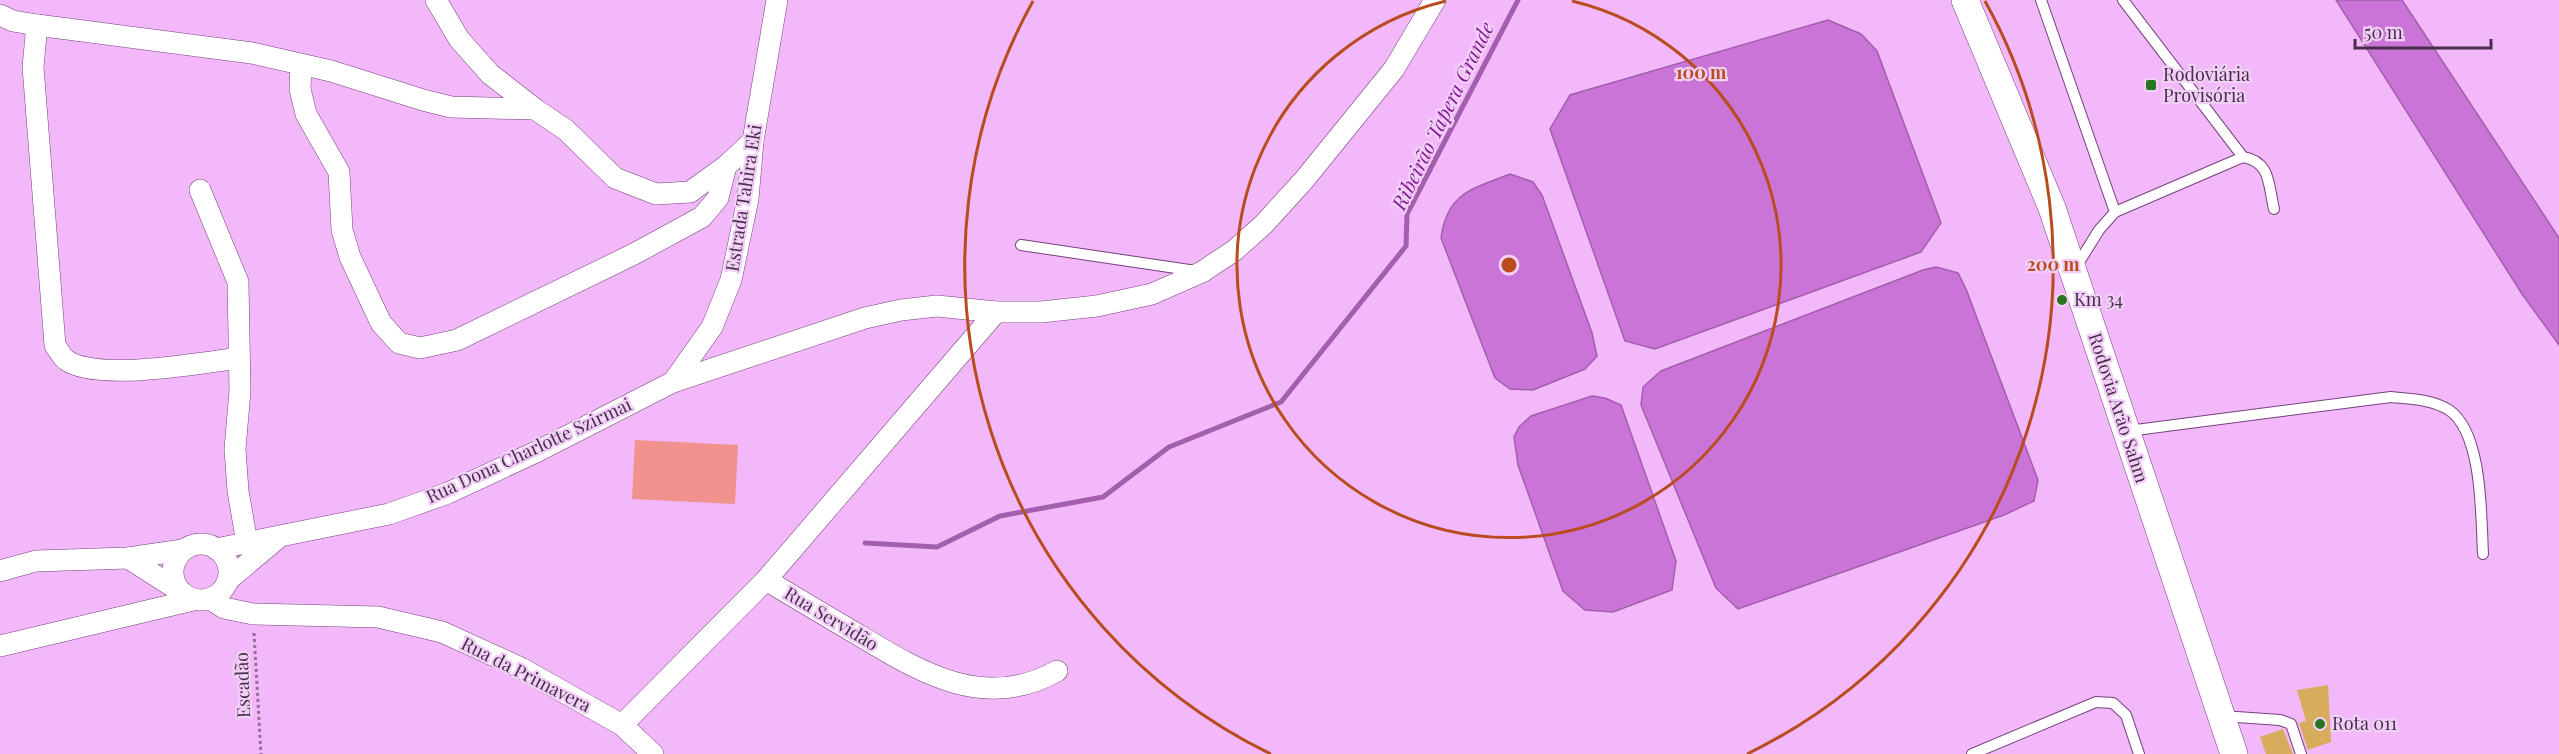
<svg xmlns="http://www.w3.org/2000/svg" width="2559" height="754" viewBox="0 0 2559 754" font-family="'Playfair Display',serif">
  <rect width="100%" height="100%" fill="#f2b8fa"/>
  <path fill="#f2928f" d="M635,440L738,445L735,504L632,499Z"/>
  <g fill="#cb74d7" stroke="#a35fad" stroke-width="1.5">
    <path d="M2336,0H2402L2559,238V345L2522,294Z"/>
    <path d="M1828,20L1861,34L1877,51L1941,223L1921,252L1655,349L1625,341L1550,129L1570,95Z"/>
    <path d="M1510,174L1533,182L1542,195L1592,333L1597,356L1585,369L1533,390L1510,389L1495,378L1441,238C1447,193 1472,189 1510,174Z"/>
    <path d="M1936,267L1958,273L1966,289L2038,480L2034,501L2004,515L1738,609L1716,588L1641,405L1643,387L1661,371L1923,270Z"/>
    <path d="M1592,396L1605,398L1621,405L1676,561L1672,590L1613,612L1585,610L1563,591L1518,465L1514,437L1519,427L1531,416Z"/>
  </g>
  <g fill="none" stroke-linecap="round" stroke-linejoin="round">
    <path stroke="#a35fad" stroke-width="5" d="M865,543L937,547L1000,516L1103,497L1169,447L1281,402L1406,246L1407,214L1518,0"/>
  </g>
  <g fill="#d7ad5d">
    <path d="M2328,685L2331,742L2308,750L2299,723L2306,721L2297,690Z"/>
    <path d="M2283,729L2293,754H2266L2260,737Z"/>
  </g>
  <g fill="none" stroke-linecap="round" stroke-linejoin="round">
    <defs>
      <g id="service">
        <path d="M2041,0L2115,212"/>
        <path d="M2123,0L2243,157"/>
        <path d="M1021,245L1196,271"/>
        <path d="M2081,259L2099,230L2115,212L2243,157C2271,162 2268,184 2274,209"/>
        <path d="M2128,431L2391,397C2410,399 2432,399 2449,410C2483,433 2481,517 2483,554"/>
        <path d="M2222,716L2280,720L2291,724L2301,754"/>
        <path d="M1972,754L2096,702L2113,703L2126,715L2139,754"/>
      </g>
      <g id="minor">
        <path d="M436,0L459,39L490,74L535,109L566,130L615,178L656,194L690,192L726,166L753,141"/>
        <path d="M0,15L13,21L37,25L252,53L331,71L423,100L451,107L535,109"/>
        <path d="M37,25L33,67L55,345C58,350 62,357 66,360C97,382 202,363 239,358"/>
        <path d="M301,66L300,89L306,114L339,172L342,230L350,257L381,323L399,343L420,348L457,340L634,254L702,217L718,198L726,166"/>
        <path d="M200,190L238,282L240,391L235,449L238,491L247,543"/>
        <path d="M673,382L712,327L731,280L748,199L753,141L777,0"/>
        <circle cx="201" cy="572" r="28"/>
        <path d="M216,549L389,514L448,493L538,451L673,382L865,318L901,310L937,306L996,312H1041L1097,306L1152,294L1202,272L1235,250L1264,224L1304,180L1394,69L1435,0"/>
        <path d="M128,558L178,590"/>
        <path d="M0,571L36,561L128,558L183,550"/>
        <path d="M228,580L278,538"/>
        <path d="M766,580C796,598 826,616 857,634C920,672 984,712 1057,671"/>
        <path d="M210,599L224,608L253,614L378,617L442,632L521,668L622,725L653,754"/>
        <path d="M0,646L193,600"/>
        <path d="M622,725L766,580L996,312"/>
      </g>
      <path id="tertiary" d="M1965,0L2052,208L2234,754"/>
    </defs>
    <use href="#service" stroke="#76427d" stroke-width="12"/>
    <use href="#minor" stroke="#76427d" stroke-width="22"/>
    <use href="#tertiary" stroke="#76427d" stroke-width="28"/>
    <path stroke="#946d99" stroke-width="3" stroke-dasharray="3 3" stroke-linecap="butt" d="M254,633L261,754"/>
    <use href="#service" stroke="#fff" stroke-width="10"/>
    <use href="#minor" stroke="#fff" stroke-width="21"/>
    <use href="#tertiary" stroke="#fff" stroke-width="27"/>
  </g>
  <g fill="none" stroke="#b84c1f" stroke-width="3">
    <path d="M1572 1A272 272 0 1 1 1446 1"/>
    <path d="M1271 754A544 544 0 0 1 1033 1M1985 1A544 544 0 0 1 1747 754"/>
  </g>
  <g fill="#25761f" stroke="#f2cff7" stroke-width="2">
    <rect x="2145" y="79" width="12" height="12" rx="3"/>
    <circle cx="2062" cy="300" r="6"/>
    <circle cx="2320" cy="724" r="6"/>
  </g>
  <g text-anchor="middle" stroke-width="4.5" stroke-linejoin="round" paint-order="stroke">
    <g font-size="18" fill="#472f4a" stroke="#f2cff7" text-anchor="start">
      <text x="2163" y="81">Rodoviária<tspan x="2163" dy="21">Provisória</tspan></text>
      <text x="2074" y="306">Km 34</text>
      <text x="2332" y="730">Rota 011</text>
    </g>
    <g font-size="18" fill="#472f4a" stroke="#f2cff7">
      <text transform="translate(744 198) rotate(-81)" y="6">Estrada Tahira Eki</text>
      <text transform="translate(2118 408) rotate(72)" y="6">Rodovia Arão Sahm</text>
      <text transform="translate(529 451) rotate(-25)" y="6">Rua Dona Charlotte Szirmai</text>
      <text transform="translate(831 619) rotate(31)" y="6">Rua Servidão</text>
      <text transform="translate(526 675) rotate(27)" y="6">Rua da Primavera</text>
      <text transform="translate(243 685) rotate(-92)" y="6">Escadão</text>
    </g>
    <g font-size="20" font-style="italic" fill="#861996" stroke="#f2cff7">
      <text transform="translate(1443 116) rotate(-64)" y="7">Ribeirão Tapera Grande</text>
    </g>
  </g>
  <circle cx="1509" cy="265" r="9" fill="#b84c1f" stroke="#f2cff7" stroke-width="3"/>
  <g font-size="18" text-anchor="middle" font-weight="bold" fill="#b84c1f" stroke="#f2cff7" stroke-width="4.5" stroke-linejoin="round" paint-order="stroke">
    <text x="1701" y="79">100 m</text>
    <text x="2053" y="271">200 m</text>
  </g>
  <path d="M2355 39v9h136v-9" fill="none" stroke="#472f4a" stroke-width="3"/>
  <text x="2364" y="39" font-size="18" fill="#472f4a" stroke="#f2cff7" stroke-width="4.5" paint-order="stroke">50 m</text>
</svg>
